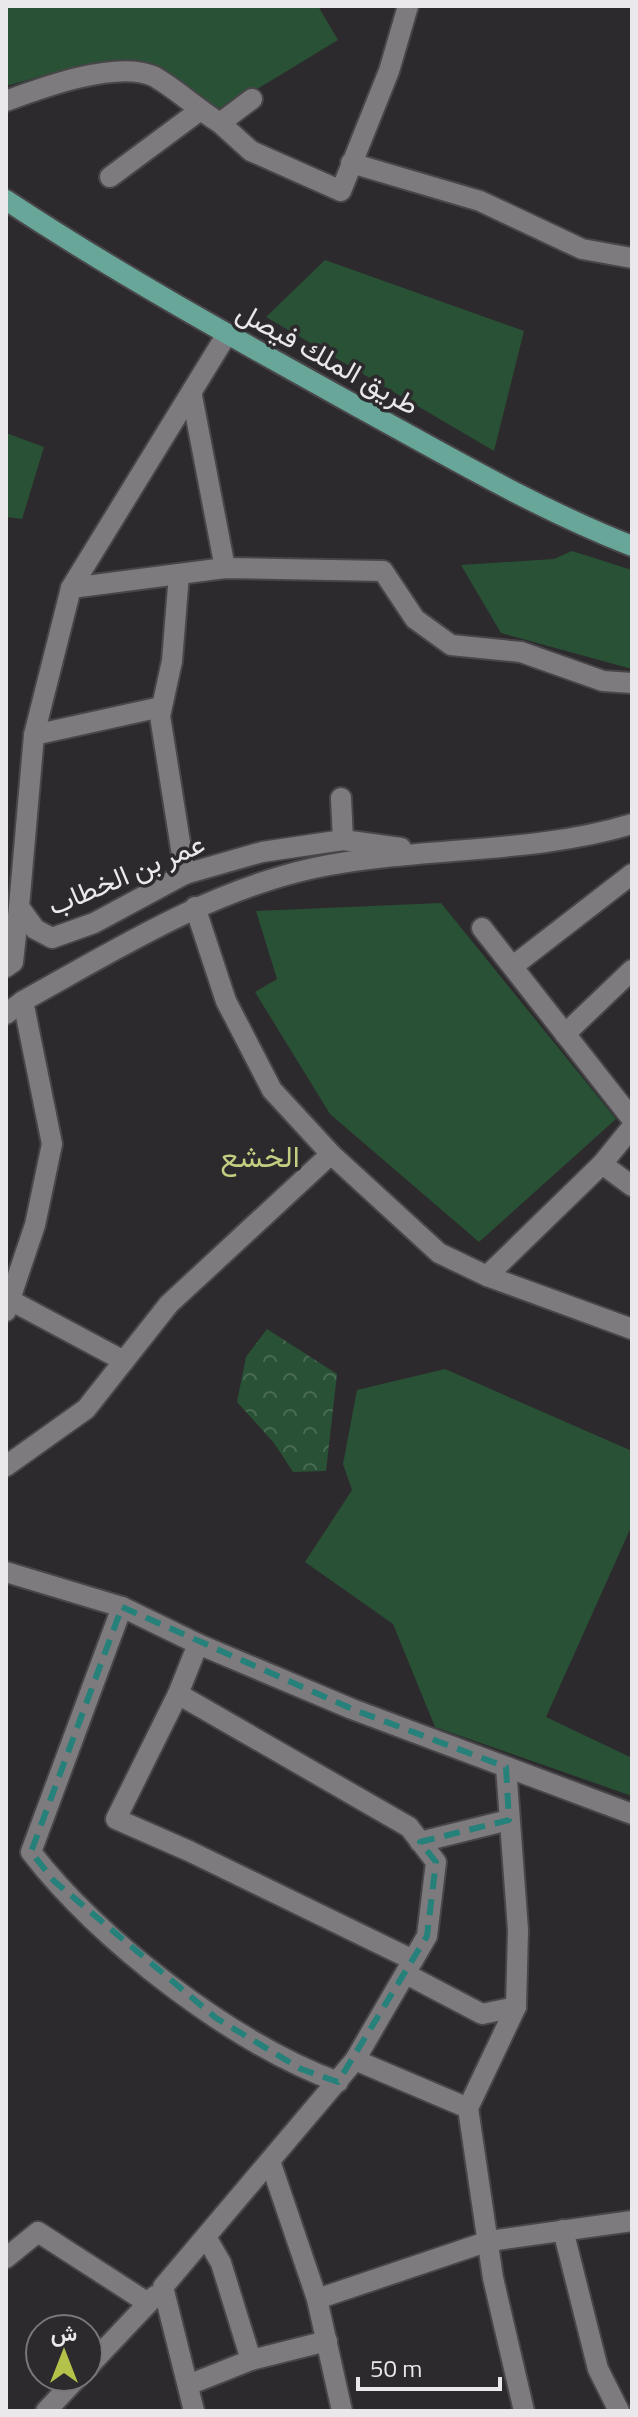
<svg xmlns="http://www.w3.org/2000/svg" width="638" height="2417" viewBox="0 0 638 2417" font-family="'Titillium Web',Vazirmatn,sans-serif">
  <defs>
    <pattern id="forest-crowns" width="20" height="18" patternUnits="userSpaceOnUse" patternTransform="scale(2)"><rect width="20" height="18" fill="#295135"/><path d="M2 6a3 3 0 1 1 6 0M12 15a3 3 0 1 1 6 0" fill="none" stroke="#486a52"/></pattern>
  </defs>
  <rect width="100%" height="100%" fill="#2d2a2e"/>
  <g fill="#295135">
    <path d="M6,6H318L338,40L218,113L153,67L81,65L6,86Z"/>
    <path d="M325,260L524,331L494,451L266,317Z"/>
    <path d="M6,433L44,447L22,519L6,517Z"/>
    <path d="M572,551L632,570V669L501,633L461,565L554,559Z"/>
    <path d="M441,903L616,1119L479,1242L330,1114L255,992L277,979L256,911Z"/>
    <path d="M445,1369L632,1451V1525L546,1717L632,1758V1796L435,1727L393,1624L305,1562L352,1490L343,1464L357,1390Z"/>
  </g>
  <path fill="url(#forest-crowns)" d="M267,1329L337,1374L326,1471L293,1472L274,1443L237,1402L246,1357Z"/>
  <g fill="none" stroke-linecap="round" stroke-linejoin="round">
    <defs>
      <g id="minor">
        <path d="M6,101C41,88 116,60 153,76C171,85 200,111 220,123L252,99"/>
        <path d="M220,123L251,151L341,191L389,71L408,6"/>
        <path d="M351,163L480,201L582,249L632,258"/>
        <path d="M110,177L199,111"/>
        <path d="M192,396L225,568"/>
        <path d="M179,574L172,661L160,716L185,874"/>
        <path d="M71,588L225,568L383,571L415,619L451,645L521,652L603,681L632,683"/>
        <path d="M34,735L161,707"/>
        <path d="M341,798L343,840"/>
        <path d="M19,907L34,735L71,588L227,334"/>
        <path d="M195,907L226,1001L272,1090L331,1154L439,1253L487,1276L632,1329"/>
        <path d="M482,928L632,1119"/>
        <path d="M513,966L632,874"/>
        <path d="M565,1034L632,970"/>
        <path d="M602,1164L632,1186"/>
        <path d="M487,1276L602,1164L632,1127"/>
        <path d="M10,1300L124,1361"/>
        <path d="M6,1311L35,1225L52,1144L23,1001"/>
        <path d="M6,1466L86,1409L169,1304L331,1154"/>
        <path d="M122,1607L31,1852C98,1940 234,2044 338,2082"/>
        <path d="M198,1644L178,1694L116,1819L189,1851L413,1960"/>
        <path d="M178,1694L409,1827L436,1862L427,1936L355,2060L163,2287L194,2411"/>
        <path d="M506,1767L518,1930L516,2007L468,2108L493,2278L524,2411"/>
        <path d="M420,1842L509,1820"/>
        <path d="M406,1974L482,2014L516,2007"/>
        <path d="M355,2060L468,2108"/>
        <path d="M270,2161L317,2299L342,2411"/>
        <path d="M563,2230L598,2369L619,2411"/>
        <path d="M206,2237L221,2263L251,2360"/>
        <path d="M6,2258L38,2232L148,2303"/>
        <path d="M317,2299L489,2241L632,2221"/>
        <path d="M88,2367L155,2296"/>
        <path d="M188,2385L251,2360L327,2341"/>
        <path d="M46,2411L78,2377"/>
      </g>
      <g id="tertiary">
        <path d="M19,907L35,929L52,938L94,923L185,874L262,852L343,840L401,848"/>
        <path d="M6,967L13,962L19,907"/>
        <path d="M6,1014L23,1001C117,949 209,891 314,868C419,846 530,855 632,824"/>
        <path d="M6,1572L122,1607L198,1644L352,1709L632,1814"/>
      </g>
      <path id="primary" d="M6,200C121,276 241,342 362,409C451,458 538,509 632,546"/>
    </defs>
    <use href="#minor" stroke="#484649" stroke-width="24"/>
    <use href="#tertiary" stroke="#484649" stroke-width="24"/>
    <use href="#primary" stroke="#484649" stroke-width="24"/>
    <use href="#minor" stroke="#7e7b7f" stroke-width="20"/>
    <use href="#tertiary" stroke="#7e7b7f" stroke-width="20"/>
    <use href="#primary" stroke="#67a699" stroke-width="20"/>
  </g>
  <path fill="none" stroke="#25817a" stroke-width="6" stroke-dasharray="16 10" stroke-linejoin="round" d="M122,1607L352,1709L506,1767L509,1820L420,1842L436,1862L427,1936L338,2082L301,2069L216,2018L54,1881L31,1852Z"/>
  <g text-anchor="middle" stroke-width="7" stroke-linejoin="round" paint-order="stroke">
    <g font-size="28" fill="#eae8ea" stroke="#2d2a2e">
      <text transform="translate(328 358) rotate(29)" y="10">طريق الملك فيصل</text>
      <text transform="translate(126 874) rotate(-23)" y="10">عمر بن الخطاب</text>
    </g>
    <g font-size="30" fill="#c4ce81" stroke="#2d2a2e">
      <text x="260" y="1167">الخشع</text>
    </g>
  </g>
  <rect width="638" height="2417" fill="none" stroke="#eae8ea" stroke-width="16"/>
  <g transform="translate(64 2353)"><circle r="38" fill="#2d2a2e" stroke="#797679" stroke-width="2"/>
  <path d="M0-6L14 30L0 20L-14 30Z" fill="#b5c249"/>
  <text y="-12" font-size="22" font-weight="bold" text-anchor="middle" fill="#eae8ea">ش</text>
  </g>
  <path d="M358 2377v12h142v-12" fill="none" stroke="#eae8ea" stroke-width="4"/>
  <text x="370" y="2377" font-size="24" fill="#eae8ea" stroke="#2d2a2e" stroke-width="6" paint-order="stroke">50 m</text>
</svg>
